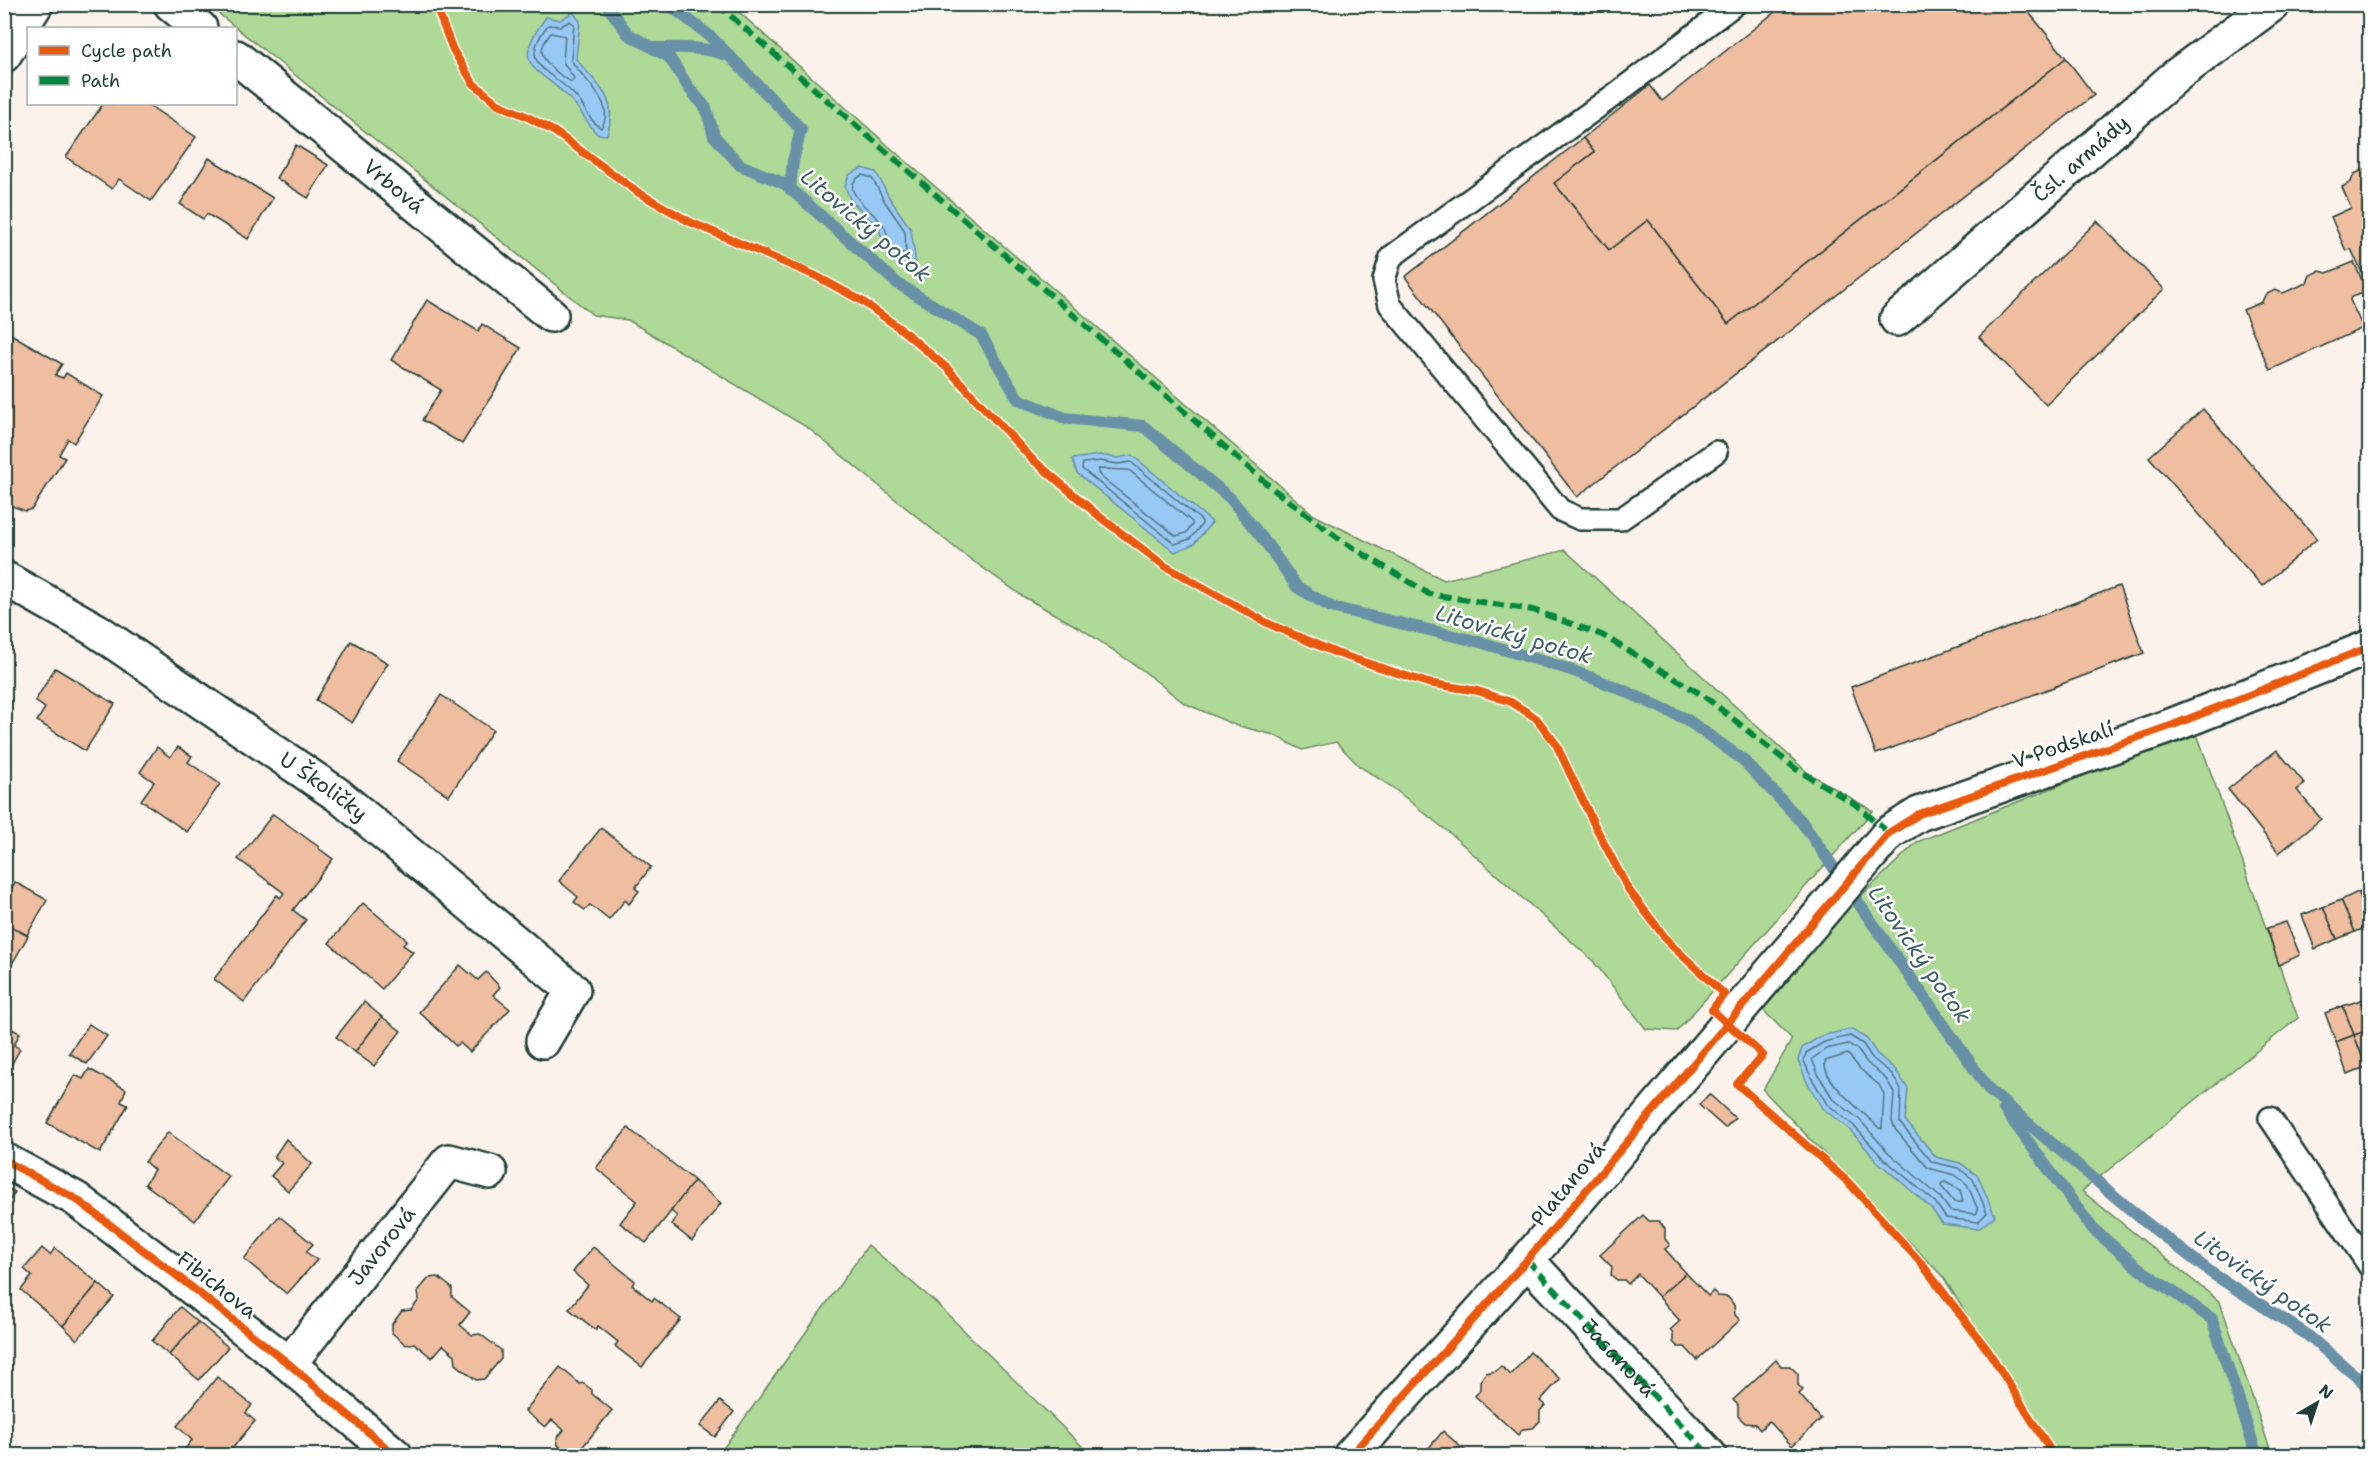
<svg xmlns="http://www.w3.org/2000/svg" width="2374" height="1460" viewBox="0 0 2374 1460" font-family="'Shantell Sans',sans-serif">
  <rect width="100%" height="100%" fill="#fcf2ec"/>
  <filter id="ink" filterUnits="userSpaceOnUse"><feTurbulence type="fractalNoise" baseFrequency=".0167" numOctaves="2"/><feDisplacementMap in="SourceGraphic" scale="12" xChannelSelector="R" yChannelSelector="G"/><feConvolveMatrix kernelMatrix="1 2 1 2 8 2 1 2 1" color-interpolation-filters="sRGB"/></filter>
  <g filter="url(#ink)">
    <g fill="#afd996" stroke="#678b65" stroke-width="1.5">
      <path d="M208,5H731L893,150L1314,515L1444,580L1565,550L1807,772L1873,811L1677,1031L1646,1029L1593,961L1452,835L1392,787L1359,766L1336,742L1302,750L1274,735L1235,725L1184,703L1141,669L1083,630L1024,597L959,551L808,428L628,320L593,315Z"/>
      <path d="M2196,731L2298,1018L2082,1191L2220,1302L2272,1455H2053L1944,1278L1763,1090L1792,1039L1762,1009L1837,919L1917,842Z"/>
      <path d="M868,1245L934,1301L1091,1455L728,1456L722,1450Z"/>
    </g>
    <g fill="#98c8f4" stroke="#6890a7" stroke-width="1.5">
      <path d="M573,12L580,21L576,59C598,86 619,97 607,135L597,134C588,124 581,111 572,101C540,66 507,70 546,17L560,20Z"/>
      <path d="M862,168L876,172L890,199L911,229L916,265L887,255L879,229L850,199L845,186L849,175Z"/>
      <path d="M1100,455L1118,458L1132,455L1212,522L1194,544L1175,552L1077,473L1072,459Z"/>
      <path d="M1851,1029L1867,1039L1877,1054L1896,1070L1908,1089L1905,1120L1936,1157L1960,1163L1978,1176L1995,1216L1978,1229L1943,1224L1930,1207L1878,1162L1849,1129L1822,1108L1806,1080L1798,1060L1802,1048L1821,1036Z"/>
    </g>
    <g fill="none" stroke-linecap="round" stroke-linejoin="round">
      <g stroke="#4f7581" stroke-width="1.5">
        <path d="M570,21L574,24L571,60C582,79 618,104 601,128C590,122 585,108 578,99C555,70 514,69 548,25L561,26Z"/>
        <path d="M551,33L565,36L563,62L574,78L572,82C563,78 542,63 542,51C542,44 547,38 551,33Z"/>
        <path d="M862,175L872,178L885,202L905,231L906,254L892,250C889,242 888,233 884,226C876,212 834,190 862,175Z"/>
        <path d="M1100,461L1118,464L1131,462L1202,521V524L1190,539L1175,544L1082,469L1083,463Z"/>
        <path d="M1098,469L1129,470L1192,522V525L1186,533L1176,536L1101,477L1098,473Z"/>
        <path d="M1850,1036L1863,1044L1872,1058L1892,1074L1901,1090L1900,1123L1932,1162L1958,1168L1973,1179L1987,1213L1978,1222L1946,1218L1935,1202L1883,1158L1853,1125L1827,1104L1811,1077L1804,1061L1806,1053L1824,1042Z"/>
        <path d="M1848,1044L1857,1049L1867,1063L1886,1079L1894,1092L1892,1121L1895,1129L1928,1168L1955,1175L1967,1184L1978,1210L1976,1214L1950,1211L1940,1197L1888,1152L1859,1119L1833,1099L1818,1074L1812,1059L1826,1049Z"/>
        <path d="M1848,1054L1860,1069L1879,1085L1884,1094L1882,1129L1879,1128C1864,1112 1822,1082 1825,1061Z"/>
        <path d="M1945,1182L1960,1190L1963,1202H1954L1941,1186L1942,1183Z"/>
      </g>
      <g stroke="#6890a7" stroke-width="12">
        <path d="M606,4L628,34L669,57L689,88L706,108L714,136L740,165L785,184L897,283L981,335L1018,399L1065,418L1143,426L1230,498L1267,544L1297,587L1331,607L1480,642L1568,669L1616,687L1686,719L1742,759L1801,821L1990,1091L2144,1221L2213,1274L2306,1334L2364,1383L2370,1395"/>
        <path d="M668,4L710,36L801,129L793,161L790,189"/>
        <path d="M655,48C679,48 703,46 726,55"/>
        <path d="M2004,1109L2093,1229L2140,1269L2212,1319L2257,1456"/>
      </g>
    </g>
    <g fill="#efbda0" stroke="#1f3d34" stroke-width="1.5">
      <path d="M1785,4H2034L2027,10L2066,58L1728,324L1648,220L1609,250L1554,183L1594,152L1583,138L1650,85L1662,101Z"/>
      <path d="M2066,58L2094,95L1577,497L1405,277L1583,138L1594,152L1554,183L1609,250L1648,220L1728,324Z"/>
      <path d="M103,104H147L196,137L151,201L119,179L112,189L66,157Z"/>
      <path d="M296,145L328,165L308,198L276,178Z"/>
      <path d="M209,158L273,198L248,239L207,214L203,219L180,204Z"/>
      <path d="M2365,169L2370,171V290L2351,249L2346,251L2331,217L2351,208L2342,187L2351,182L2354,174Z"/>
      <path d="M2097,221L2164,289L2046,405L1979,337Z"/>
      <path d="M2354,262L2367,292L2351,297L2350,300L2363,328L2270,370L2243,310L2262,302L2265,295L2275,290L2283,293L2307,283L2310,275L2320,271L2327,273Z"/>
      <path d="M427,300L478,331L482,324L521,348L462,444L422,420L441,390L391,360Z"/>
      <path d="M4,330L62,364L55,375L63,378L66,373L103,396L74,443L68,439L59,455L65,458L32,509L25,511L12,506L9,499L11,489L4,485Z"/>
      <path d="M2203,409L2317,539L2262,586L2149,457Z"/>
      <path d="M2119,586L2144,653L1876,754L1851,687Z"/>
      <path d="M351,641L388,663L352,723L316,700Z"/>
      <path d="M55,668L115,704L85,751L37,721L45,708L35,701Z"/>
      <path d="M441,695L493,730L449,796L397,761Z"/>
      <path d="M157,747L170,757L178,747L192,756L188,762L220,784L187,832L141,800L154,782L140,772Z"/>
      <path d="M2277,750L2305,784L2297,790L2321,819L2279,853L2228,789Z"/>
      <path d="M273,814L319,847L318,848L333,859L293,910L306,920L244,1002L214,979L277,895L280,898L284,893L238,859Z"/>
      <path d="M601,828L651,867L635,888L639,891L629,904L625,900L609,920L590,905L585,910L574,902L578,897L559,881Z"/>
      <path d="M15,882L47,900L27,935L4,923V901Z"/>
      <path d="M2370,888V917L2358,892Z"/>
      <path d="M2358,892L2370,917V926L2355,932L2341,900Z"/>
      <path d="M2341,900L2355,932L2337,939L2323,907Z"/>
      <path d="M363,903L407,940L403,945L413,952L382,989L329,943Z"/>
      <path d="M2323,907L2337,939L2315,949L2302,915Z"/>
      <path d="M2286,922L2300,955L2279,965L2267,928Z"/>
      <path d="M4,923L28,936L4,978Z"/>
      <path d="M460,965L478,980L486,972L500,987L493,995L510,1009L470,1052L460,1043L456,1046L419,1012Z"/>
      <path d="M2370,996V1023L2361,1000Z"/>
      <path d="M2361,1000L2370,1023V1030L2354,1035L2343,1006Z"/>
      <path d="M364,1002L382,1017L355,1052L336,1037Z"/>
      <path d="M2343,1006L2354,1035L2336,1042L2325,1013Z"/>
      <path d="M382,1017L401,1031L374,1066L355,1052Z"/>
      <path d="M89,1024L107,1036L87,1064L69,1053Z"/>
      <path d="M4,1025L20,1033L14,1045L20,1049L4,1078Z"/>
      <path d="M2370,1030V1065L2366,1067L2354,1035Z"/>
      <path d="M2354,1035L2366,1067L2347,1074L2336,1042Z"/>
      <path d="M89,1069L126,1089L121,1102L128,1105L100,1153L47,1123L75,1075L83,1079Z"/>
      <path d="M1709,1094L1735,1118L1725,1128L1699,1105Z"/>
      <path d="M628,1128L695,1181L646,1243L620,1223L637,1201L596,1168Z"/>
      <path d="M168,1132L229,1177L195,1221L145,1184L154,1170L145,1162Z"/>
      <path d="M286,1139L312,1164L288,1191L271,1176L282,1163L274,1157Z"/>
      <path d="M694,1181L721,1203L692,1241L671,1224L677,1216L671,1211Z"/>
      <path d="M4,1186L15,1192L4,1209Z"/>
      <path d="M1643,1215L1649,1221H1659L1665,1229V1239L1670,1245L1665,1249L1686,1273L1659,1297L1638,1274L1628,1284L1624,1280H1617L1611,1275L1612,1267L1600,1255Z"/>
      <path d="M279,1216L313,1244L306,1252L317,1260L287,1294L244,1259Z"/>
      <path d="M593,1247L635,1281L632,1285L652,1301L654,1298L681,1319L642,1367L615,1346L618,1342L598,1326L596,1330L569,1309L588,1285L573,1272Z"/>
      <path d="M42,1248L50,1255L55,1248L98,1283L63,1326L21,1290L32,1276L24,1269Z"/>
      <path d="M1686,1273L1708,1296L1713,1291L1718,1296L1728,1297L1734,1305L1735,1315L1740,1320L1697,1360L1685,1347H1678L1673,1342V1334L1670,1330L1680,1321L1659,1297Z"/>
      <path d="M438,1277L452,1288V1297L470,1312L460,1325L472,1335L480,1334L501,1350V1359L484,1379L476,1380L456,1364L455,1355L443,1345L432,1358L414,1343L406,1345L392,1333V1324L402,1311L411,1310L419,1300L418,1291L429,1278Z"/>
      <path d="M98,1283L114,1297L77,1340L63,1326Z"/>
      <path d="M180,1307L198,1322L169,1355L152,1341Z"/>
      <path d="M198,1322L228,1347L199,1380L169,1355Z"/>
      <path d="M1530,1352L1560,1379L1540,1401L1545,1405L1540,1411V1421L1533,1428L1523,1429L1518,1435L1475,1396L1480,1390V1381L1486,1373L1496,1371L1501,1366L1511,1375Z"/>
      <path d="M1776,1360L1781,1366H1790L1798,1374V1385L1803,1390L1799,1394L1821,1419L1792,1446L1769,1421L1760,1430L1755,1424L1745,1423L1738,1416V1405L1733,1400Z"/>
      <path d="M560,1367L580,1384L583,1383L592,1390V1394L612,1410L577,1454L570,1455L558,1445L557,1438L564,1430L552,1420L545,1427L525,1411Z"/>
      <path d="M217,1377L252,1405L246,1413L255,1421L226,1456H183L181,1454L192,1440L177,1426Z"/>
      <path d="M720,1401L734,1412L715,1437L700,1426Z"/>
      <path d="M1443,1431L1471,1456H1422Z"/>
    </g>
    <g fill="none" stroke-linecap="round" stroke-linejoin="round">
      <defs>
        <g id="service">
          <path d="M1716,452L1621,519H1580L1560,510L1390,305L1384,280L1391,257L1617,93L1735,4"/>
          <path d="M2270,1118L2370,1267"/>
        </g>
        <g id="minor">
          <path d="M171,4L200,28"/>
          <path id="s1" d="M236,57L551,315"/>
          <path id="s2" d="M1897,319L2177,75L2273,4"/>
          <path id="s3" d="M4,578L96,630L338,795L573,990L543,1041"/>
          <path d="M4,1160L76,1199L176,1275L289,1364L396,1456"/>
          <path id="s4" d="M1527,1260L1710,1456"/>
          <path id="s5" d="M289,1364L449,1161L490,1172"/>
          <path d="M1350,1456L1527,1260L1889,833L1919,814L2173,725L2370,647"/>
        </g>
        <path id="tertiary" d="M4,55L36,4"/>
      </defs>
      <use href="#service" stroke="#1f3d34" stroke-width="26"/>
      <use href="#minor" stroke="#1f3d34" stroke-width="38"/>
      <use href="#tertiary" stroke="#1f3d34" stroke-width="38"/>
      <use href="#service" stroke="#fff" stroke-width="21"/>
      <use href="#minor" stroke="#fff" stroke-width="33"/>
      <use href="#tertiary" stroke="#fff" stroke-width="33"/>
      <g stroke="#00873e" stroke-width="6" stroke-dasharray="12 6" stroke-linecap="butt">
        <path d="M717,4L1273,489L1342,541L1429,594L1533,610L1602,635L1704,696L1796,769L1855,804L1889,833"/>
        <path d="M1527,1260L1710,1456"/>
      </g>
      <defs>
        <g id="cycleway">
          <path d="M435,4L453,50L473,83L498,104L526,116L555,132L639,193L690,222L816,276L862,301L902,330L947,368L1031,458L1100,517L1165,566L1269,624L1336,653L1428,683L1478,691L1511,702L1536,718L1556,744L1594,824L1628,889L1670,944L1724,994L1712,1010L1763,1055L1737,1084L1848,1182L1921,1263L1989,1352L2054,1456"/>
          <path d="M4,1160L76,1199L176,1275L289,1364L396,1456"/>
          <path d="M1350,1456L1527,1260L1889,833L1919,814L2173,725L2370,647"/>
        </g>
      </defs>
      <use href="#cycleway" stroke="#fff" stroke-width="11"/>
      <use href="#cycleway" stroke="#e8590c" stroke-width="8"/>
    </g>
  </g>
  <g text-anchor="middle" stroke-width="5" stroke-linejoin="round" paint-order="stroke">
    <g font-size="21" fill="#1f3d34" stroke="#fff">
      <text dy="7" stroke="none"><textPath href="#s2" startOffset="244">Čsl. armády</textPath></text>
      <text dy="7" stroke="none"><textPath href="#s1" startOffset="204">Vrbová</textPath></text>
      <text transform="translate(2063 745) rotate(-19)" y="7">V Podskalí</text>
      <text dy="7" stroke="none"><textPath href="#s3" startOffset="382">U Školičky</textPath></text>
      <text transform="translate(1568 1184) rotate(-50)" y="7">Platanová</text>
      <text dy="7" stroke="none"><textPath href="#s5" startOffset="150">Javorová</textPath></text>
      <text transform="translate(217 1285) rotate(38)" y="7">Fibichova</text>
      <text dy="7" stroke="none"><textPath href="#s4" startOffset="134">Jasanová</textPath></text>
    </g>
    <g font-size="22" font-style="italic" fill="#3d6064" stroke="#fff">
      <text transform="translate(866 225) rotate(40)" y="8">Litovický potok</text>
      <text transform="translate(1514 634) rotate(16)" y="8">Litovický potok</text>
      <text transform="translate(1920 954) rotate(55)" y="8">Litovický potok</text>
      <text transform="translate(2263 1281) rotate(35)" y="8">Litovický potok</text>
    </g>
  </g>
  <rect width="2374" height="1460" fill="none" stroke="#fff" stroke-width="24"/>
  <rect x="12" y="12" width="2350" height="1436" fill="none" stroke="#1f3d34" stroke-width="2" filter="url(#ink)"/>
  <rect x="27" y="27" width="210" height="78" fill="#ffffff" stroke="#a5b1ae" stroke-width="1.5"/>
  <rect x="39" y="46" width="30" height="9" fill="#e8590c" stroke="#a5b1ae" stroke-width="1.5"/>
  <text x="81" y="57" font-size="18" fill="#1f3d34">Cycle path</text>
  <rect x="39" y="76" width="30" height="9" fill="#00873e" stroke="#a5b1ae" stroke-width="1.5"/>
  <text x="81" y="87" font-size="18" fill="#1f3d34">Path</text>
  <g transform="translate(2317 1403) rotate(39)" stroke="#ffffff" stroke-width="4.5" paint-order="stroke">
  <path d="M0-4.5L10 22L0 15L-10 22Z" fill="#1f3d34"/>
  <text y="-9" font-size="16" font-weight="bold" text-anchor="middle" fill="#1f3d34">N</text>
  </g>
</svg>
